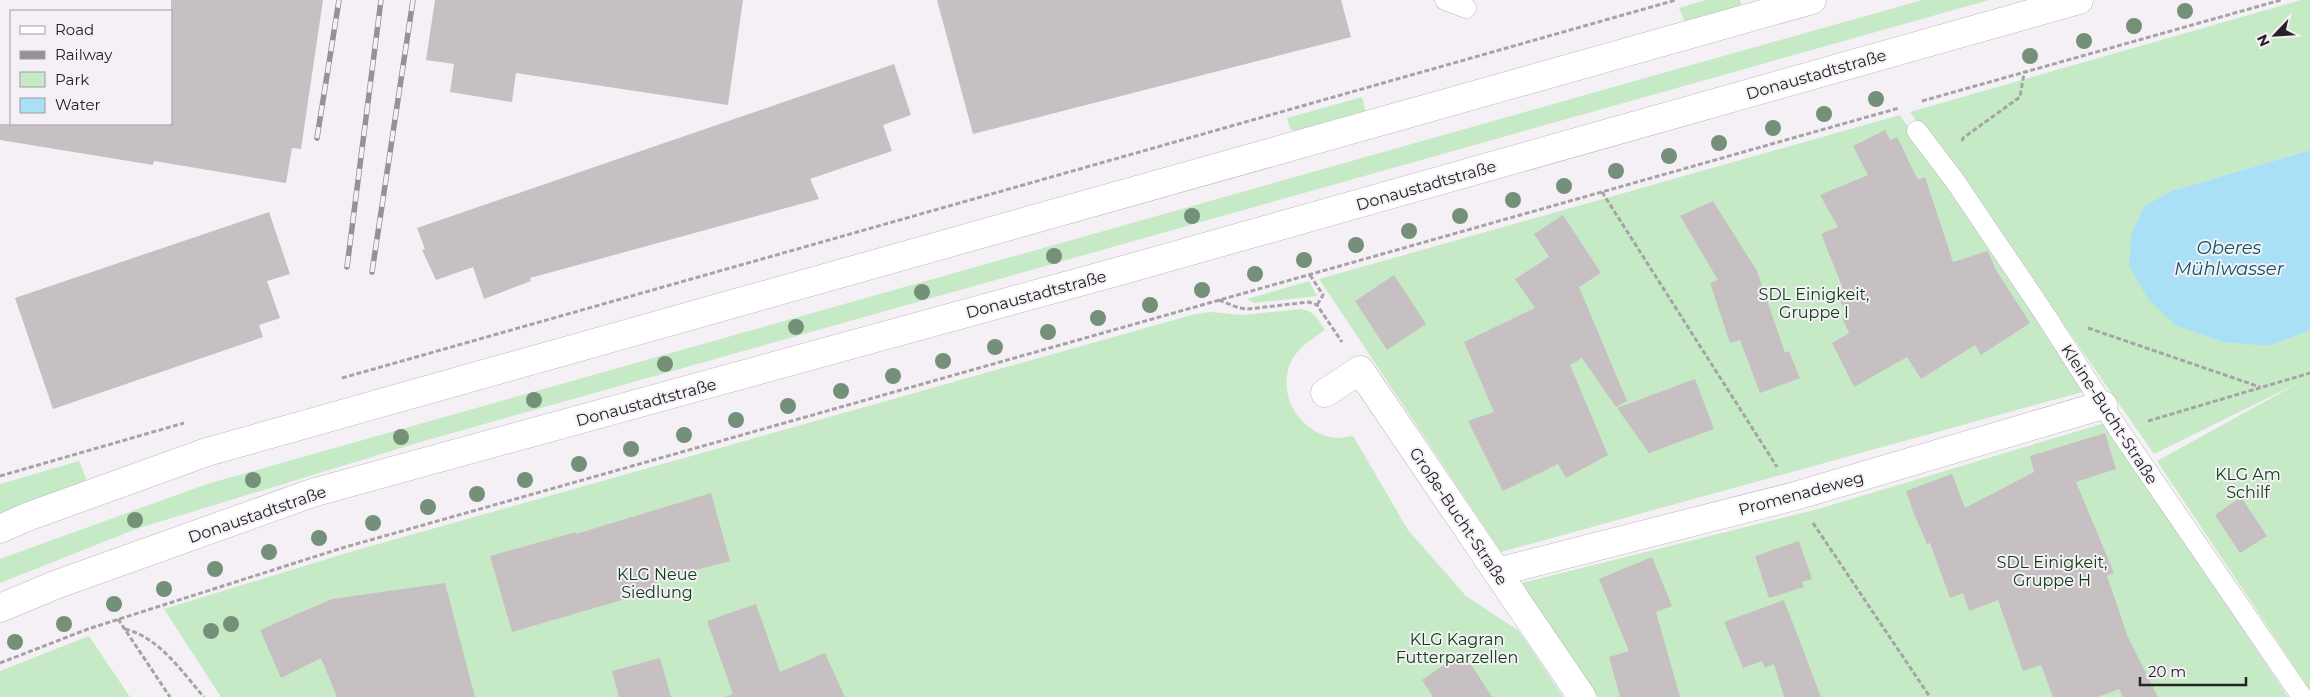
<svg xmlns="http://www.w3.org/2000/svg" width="2310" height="697" viewBox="0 0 2310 697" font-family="Montserrat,sans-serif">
  <rect width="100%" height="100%" fill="#f4f0f5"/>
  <g fill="#c6eac6">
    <path d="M1706,0H1740L1741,4L1739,7L1685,22L1679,8Z"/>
    <path d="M1922,0H1989L417,443L136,529L0,583V559L207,484Z"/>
    <path d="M2301,0H2310V150L2171,191L2144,206L2268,346L2310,331V690L2157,461L2300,382L2154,454L1933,137H1928L1910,112Z"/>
    <path d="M1362,97L1366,112L1295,132L1290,128L1287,118Z"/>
    <path d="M1900,115L2086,391L1501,552L1319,279Z"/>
    <path d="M1309,281L1317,296L1254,303L1247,299Z"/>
    <path d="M1301,309C1314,311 1318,319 1325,330C1314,338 1301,345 1293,358C1275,390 1296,428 1329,437C1336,439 1345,437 1353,436L1408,530L1466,596L1519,631L1563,697H221L164,609L350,552L1195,314L1212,312L1242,315Z"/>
    <path d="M2105,423L2288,697H1598L1522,583L1818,509Z"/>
    <path d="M79,461L86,478L85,481L0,515V484Z"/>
    <path d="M89,636L130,697H0V671Z"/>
  </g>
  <path fill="#aae0f5" d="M2310,150V331L2268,346L2224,342L2176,326L2148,299L2129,266L2131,236L2144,206L2171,191Z"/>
  <g fill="#c6c0c3">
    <path d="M171,0H323L301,149L292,148L286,183L154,161L153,165L0,140V124H171Z"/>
    <path d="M435,0H743L728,105L516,73L512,102L450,92L454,64L426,60Z"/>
    <path d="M937,0H1341L1351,37L973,134Z"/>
    <path d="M894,64L911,115L883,125L892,151L810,179L819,199L530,278L531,281L484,299L473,267L436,280L422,250L425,249L417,228Z"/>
    <path d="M1885,130L1890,140L1897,137L1918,180L1925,177L1953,262L1988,251L1996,270L2030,323L1981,355L1975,345L1921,379L1907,357L1854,387L1832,343L1849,333L1842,318L1848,315L1837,295L1844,291L1821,234L1838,227L1820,195L1868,175L1853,146Z"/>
    <path d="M1713,201L1757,271L1785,353L1789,351L1800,378L1760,393L1740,340L1730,343L1710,283L1718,280L1680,216Z"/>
    <path d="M269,212L290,274L267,281L280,318L259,325L263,337L53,409L15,298Z"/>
    <path d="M1563,215L1601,273L1579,287L1627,401L1616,407L1582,358L1570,365L1608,455L1566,478L1558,464L1503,491L1468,421L1494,412L1464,342L1535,308L1515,279L1549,257L1534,234Z"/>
    <path d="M1394,275L1426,324L1387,350L1355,301Z"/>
    <path d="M1695,379L1714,429L1649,453L1617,408Z"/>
    <path d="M2105,433L2116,469L2076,482L2114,573L2107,576L2128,637L2158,697H2123L2119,689L2098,697H2053L2041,665L2023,671L1998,600L1969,611L1963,593L1950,598L1930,543L1927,544L1914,514L1906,491L1952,474L1965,508L2034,472L2030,456Z"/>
    <path d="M711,493L730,561L657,580L660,589L512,632L490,556L576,532V534Z"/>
    <path d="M2241,497L2267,536L2240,553L2215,515Z"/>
    <path d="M1799,541L1812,579L1802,582L1804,587L1769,598L1755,556Z"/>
    <path d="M1652,557L1672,606L1656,612L1680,697H1620L1609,657L1629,651L1599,579Z"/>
    <path d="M445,583L475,697H337L321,658L281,678L260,630L332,599Z"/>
    <path d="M1784,600L1821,697H1784L1774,664L1765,668L1762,661L1743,668L1724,622Z"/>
    <path d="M756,604L780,672L825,653L845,697H725L733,694L707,621Z"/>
    <path d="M1463,652L1492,697H1433L1422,680Z"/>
    <path d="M660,658L671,697H619L612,671Z"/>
  </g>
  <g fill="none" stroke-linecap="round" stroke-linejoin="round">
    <defs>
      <g id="service">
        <path d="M1445,0L1466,8"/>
        <path d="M1917,131L1955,181L2044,313L2119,430L2302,697"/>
      </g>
      <g id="minor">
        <path d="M1325,393L1360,370L1582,697"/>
        <path d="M1497,572L1795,496L2103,405"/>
      </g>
      <g id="primary">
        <path d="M0,529L27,517L207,452L1812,0"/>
        <path d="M0,608L55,585L312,493L1127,269L2079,0"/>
      </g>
    </defs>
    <use href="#service" stroke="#bbb7bc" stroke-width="21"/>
    <use href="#minor" stroke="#bbb7bc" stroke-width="29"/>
    <use href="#primary" stroke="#bbb7bc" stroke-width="29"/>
    <g stroke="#a6a3a7" stroke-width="3" stroke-dasharray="5 2.5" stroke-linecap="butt">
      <path d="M1922,101L2281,0"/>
      <path d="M1962,141L1963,138L2020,97L2024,73"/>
      <path d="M1602,192L1777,467"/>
      <path d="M1310,275L1323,295L1317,305"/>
      <path d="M1219,300L1239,308L1248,309L1309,302L1317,305L1342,342"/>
      <path d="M2088,328L2260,387"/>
      <path d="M342,378L1676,0"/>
      <path d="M2148,421L2310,373"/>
      <path d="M0,476L184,423"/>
      <path d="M1813,523L1930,697"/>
      <path d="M118,619L170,697"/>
      <path d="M125,629C160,638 181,671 204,697"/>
      <path d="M0,663L88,629L342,548L1899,108"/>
    </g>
    <use href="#service" stroke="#fff" stroke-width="20"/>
    <use href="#minor" stroke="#fff" stroke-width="28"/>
    <use href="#primary" stroke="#fff" stroke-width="28"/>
    <defs>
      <g id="rail">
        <path d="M317,138L339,0"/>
        <path d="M347,267L381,0"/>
        <path d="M372,272L413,0"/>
      </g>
    </defs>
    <use href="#rail" stroke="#959296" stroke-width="5.5"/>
    <use href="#rail" stroke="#f4f0f5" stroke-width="4" stroke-dasharray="11" stroke-linecap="butt"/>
  </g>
  <g fill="#749079">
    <circle cx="2185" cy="11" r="8"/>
    <circle cx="2134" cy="26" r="8"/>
    <circle cx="2084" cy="41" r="8"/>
    <circle cx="2030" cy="56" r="8"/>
    <circle cx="1876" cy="99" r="8"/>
    <circle cx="1824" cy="114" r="8"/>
    <circle cx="1773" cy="128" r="8"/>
    <circle cx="1719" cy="143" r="8"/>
    <circle cx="1669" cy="156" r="8"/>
    <circle cx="1616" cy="171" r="8"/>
    <circle cx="1564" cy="186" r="8"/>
    <circle cx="1513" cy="200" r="8"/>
    <circle cx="1192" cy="216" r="8"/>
    <circle cx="1460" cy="216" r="8"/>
    <circle cx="1409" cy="231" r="8"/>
    <circle cx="1356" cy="245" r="8"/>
    <circle cx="1054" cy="256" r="8"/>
    <circle cx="1304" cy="260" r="8"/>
    <circle cx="1255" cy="274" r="8"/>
    <circle cx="1202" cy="290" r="8"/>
    <circle cx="922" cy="292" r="8"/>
    <circle cx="1150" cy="305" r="8"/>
    <circle cx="1098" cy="318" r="8"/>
    <circle cx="796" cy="327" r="8"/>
    <circle cx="1048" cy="332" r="8"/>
    <circle cx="995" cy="347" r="8"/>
    <circle cx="943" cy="361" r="8"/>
    <circle cx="665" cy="364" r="8"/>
    <circle cx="893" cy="376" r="8"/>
    <circle cx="841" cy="391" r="8"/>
    <circle cx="534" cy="400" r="8"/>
    <circle cx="788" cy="406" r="8"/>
    <circle cx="736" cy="420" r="8"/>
    <circle cx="684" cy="435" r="8"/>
    <circle cx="401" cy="437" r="8"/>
    <circle cx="631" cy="449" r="8"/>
    <circle cx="579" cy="464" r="8"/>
    <circle cx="253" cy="480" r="8"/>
    <circle cx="525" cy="480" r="8"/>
    <circle cx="477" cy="494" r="8"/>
    <circle cx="428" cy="507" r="8"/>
    <circle cx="135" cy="520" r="8"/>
    <circle cx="373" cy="523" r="8"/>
    <circle cx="319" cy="538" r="8"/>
    <circle cx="269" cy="552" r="8"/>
    <circle cx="215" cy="569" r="8"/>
    <circle cx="164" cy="589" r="8"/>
    <circle cx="114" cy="604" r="8"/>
    <circle cx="64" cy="624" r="8"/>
    <circle cx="231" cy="624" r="8"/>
    <circle cx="211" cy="631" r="8"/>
    <circle cx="15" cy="642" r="8"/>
  </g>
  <g text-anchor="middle" stroke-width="4" stroke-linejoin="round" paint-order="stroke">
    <g font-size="16" fill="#232224" stroke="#f4f0f5">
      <text transform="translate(1816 74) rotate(-16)" y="6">Donaustadtstraße</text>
      <text transform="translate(1426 185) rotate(-16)" y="6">Donaustadtstraße</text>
      <text transform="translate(1036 294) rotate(-15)" y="6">Donaustadtstraße</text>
      <text transform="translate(646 402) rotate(-15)" y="6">Donaustadtstraße</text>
      <text transform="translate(2110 414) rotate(57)" y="6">Kleine-Bucht-Straße</text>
      <text transform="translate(1801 493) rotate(-15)" y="6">Promenadeweg</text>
      <text transform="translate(257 514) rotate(-19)" y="6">Donaustadtstraße</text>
      <text transform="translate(1459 516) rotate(56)" y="6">Große-Bucht-Straße</text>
    </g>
    <g font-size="16" fill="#0c4113" stroke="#f4f0f5">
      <text x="1814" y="300">SDL Einigkeit,<tspan x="1814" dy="18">Gruppe I</tspan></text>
      <text x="2248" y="480">KLG Am<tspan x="2248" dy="18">Schilf</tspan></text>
      <text x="2052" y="568">SDL Einigkeit,<tspan x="2052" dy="18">Gruppe H</tspan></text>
      <text x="657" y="580">KLG Neue<tspan x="657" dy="18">Siedlung</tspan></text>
      <text x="1457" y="645">KLG Kagran<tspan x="1457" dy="18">Futterparzellen</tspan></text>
    </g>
    <g font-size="18" font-style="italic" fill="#0b556a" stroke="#f4f0f5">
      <text x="2229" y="254">Oberes<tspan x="2229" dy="21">Mühlwasser</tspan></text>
    </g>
  </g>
  <rect x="10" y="10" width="162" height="115" fill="#f4f0f5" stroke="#a09ea1"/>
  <rect x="20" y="26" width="25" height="8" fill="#ffffff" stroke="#a09ea1"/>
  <text x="55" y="35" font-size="15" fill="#232224">Road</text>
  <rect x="20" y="51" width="25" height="8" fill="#959296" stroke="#a09ea1"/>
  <text x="55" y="60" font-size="15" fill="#232224">Railway</text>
  <rect x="20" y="72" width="25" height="15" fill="#c6eac6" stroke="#a09ea1"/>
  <text x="55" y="85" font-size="15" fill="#232224">Park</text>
  <rect x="20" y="98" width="25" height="15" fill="#aae0f5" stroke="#a09ea1"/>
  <text x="55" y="110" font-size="15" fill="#232224">Water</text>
  <g transform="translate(2275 35) rotate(245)" stroke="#f4f0f5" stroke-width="4" paint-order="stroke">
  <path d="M0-4L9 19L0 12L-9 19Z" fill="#232224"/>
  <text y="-8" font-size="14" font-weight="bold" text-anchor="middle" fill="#232224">N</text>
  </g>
  <path d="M2140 677v8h106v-8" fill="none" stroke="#232224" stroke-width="2.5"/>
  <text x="2148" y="677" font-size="15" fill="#232224" stroke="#f4f0f5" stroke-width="4" paint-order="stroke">20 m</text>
</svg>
